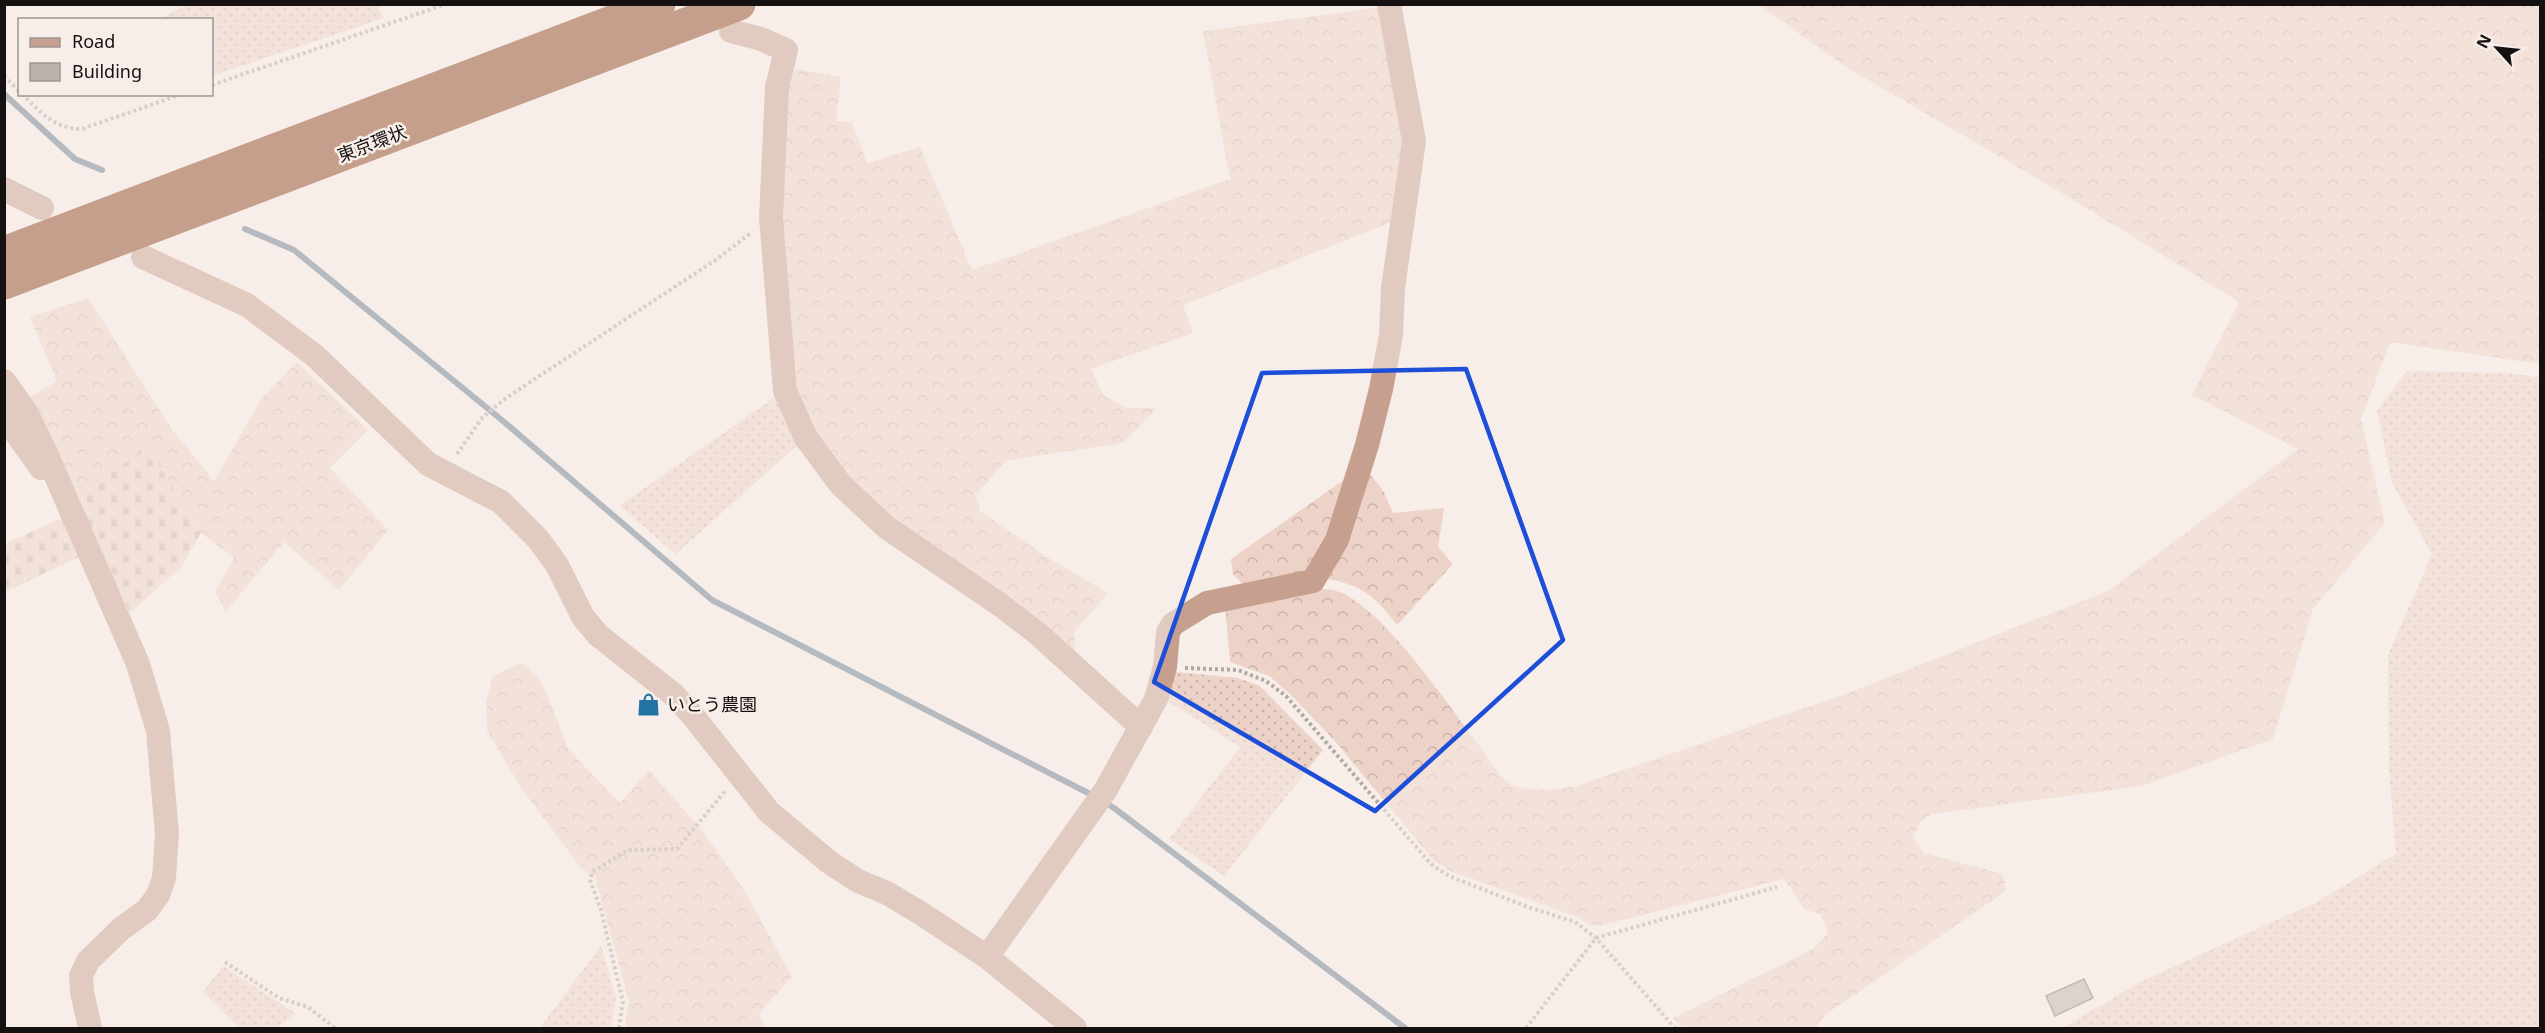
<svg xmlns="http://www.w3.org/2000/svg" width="2545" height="1033" viewBox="0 0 2545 1033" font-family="'Noto Sans','Noto Sans JP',sans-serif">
  <defs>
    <pattern id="grass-dots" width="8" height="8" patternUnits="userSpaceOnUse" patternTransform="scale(1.5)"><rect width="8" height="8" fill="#edd2c8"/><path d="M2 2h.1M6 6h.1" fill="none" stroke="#cab3ab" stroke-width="1.8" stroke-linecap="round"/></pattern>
    <pattern id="forest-crowns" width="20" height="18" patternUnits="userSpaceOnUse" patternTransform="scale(1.5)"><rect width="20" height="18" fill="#edd2c8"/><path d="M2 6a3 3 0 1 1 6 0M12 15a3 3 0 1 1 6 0" fill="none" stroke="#cab3ab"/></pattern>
    <pattern id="cemetery-stones" width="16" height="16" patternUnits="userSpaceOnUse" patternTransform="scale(1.5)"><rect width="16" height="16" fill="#edd2c8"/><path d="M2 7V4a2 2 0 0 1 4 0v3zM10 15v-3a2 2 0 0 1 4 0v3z" fill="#cab3ab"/></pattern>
  </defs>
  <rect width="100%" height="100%" fill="#f8eee9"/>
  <g fill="url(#grass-dots)">
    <path d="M187,5H377L384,18L212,76V20L159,19Z"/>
    <path d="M2407,371L2505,373L2540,377V1028H2062L2142,981L2319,901L2396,854L2389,769L2388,655L2432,554L2392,483L2377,411Z"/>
    <path d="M781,393L802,441L676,554L619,506Z"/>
    <path d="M1176,672L1238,678L1260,686L1323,750L1224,876L1169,839L1240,747L1164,699Z"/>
    <path d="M601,945L616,998L611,1028H540Z"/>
    <path d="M223,966L295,1013L278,1028H240L203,992Z"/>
  </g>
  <g fill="url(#forest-crowns)">
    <path d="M1759,5H2540V364L2390,342L2361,419L2385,523L2313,609L2273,739L2142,786L1932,814L1920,822L1913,838L1924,853L2003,874L2006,891L1825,1015L1816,1028H1683L1673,1018L1813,949L1828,933L1820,914L1804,909L1784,879L1599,926L1590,925L1578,917L1452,872L1434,861L1335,741L1289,693L1269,676L1230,662L1225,605C1254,600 1305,585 1333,590C1377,599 1449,706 1478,744C1487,756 1497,774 1509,783C1524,794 1558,789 1576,786L1843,695L2108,591L2298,449L2192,395L2239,302L2057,190L1846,67Z"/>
    <path d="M1382,7L1407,142L1397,220L1183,305L1193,333L1091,369L1103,395L1127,408H1157L1123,443L1005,461L976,495L980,511L1050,559L1108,593L1075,631L1074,659L889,521L846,479L788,388L779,229L788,75L797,69L841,77L836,121L852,122L867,163L920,147L972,270L1230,179L1203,31Z"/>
    <path d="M88,298L171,428L214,481L262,398L297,362L368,430L330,468L388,530L339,590L284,542L226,611L215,591L234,558L201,533L147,447L73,502L27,399L57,381L30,317Z"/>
    <path d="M1365,467L1384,492L1393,513L1444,508L1438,547L1453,564L1397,625C1374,595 1361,584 1322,578Z"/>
    <path d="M1351,475L1329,540L1307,575L1246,588L1233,574L1231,559Z"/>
    <path d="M521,663L535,674L545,689L568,749L620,803L649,770L705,834L746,893L792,977L759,1013L765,1028H625L629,1002L595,877L581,868L522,789L487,731L486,702L493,676Z"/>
  </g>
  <g fill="url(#cemetery-stones)">
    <path d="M147,446L201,533L181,567L130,613L73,502Z"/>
    <path d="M62,518L79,557L5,592L4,544Z"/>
  </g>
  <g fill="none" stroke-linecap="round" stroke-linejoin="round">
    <g stroke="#647b8e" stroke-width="6">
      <path d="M4,94L75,159L102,170"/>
      <path d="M245,229L294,250L503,421L712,600L1094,796"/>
      <path d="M1103,801L1114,808L1405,1028"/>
    </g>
  </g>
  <path fill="#bbb1ad" stroke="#847a76" stroke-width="1.5" d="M2084,979L2093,998L2055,1016L2046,996Z"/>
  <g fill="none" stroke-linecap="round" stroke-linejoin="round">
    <g stroke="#b1a9a5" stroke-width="4" stroke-dasharray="3 3" stroke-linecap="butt">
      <path d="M4,6L6,4"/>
      <path d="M4,76L20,92"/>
      <path d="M212,85L446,4"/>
      <path d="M22,94C40,112 55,129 82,129L182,94"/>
      <path d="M457,454L482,418L506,398L717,259L751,233"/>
      <path d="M1185,668L1238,670L1266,681L1286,696L1431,864L1449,876L1528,907L1575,922L1596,938L1675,1028"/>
      <path d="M225,962L279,998L308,1007L335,1028"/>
      <path d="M619,1028L623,1002L601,910L590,880L592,872L628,850L677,849L726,790"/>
      <path d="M1526,1028L1596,938L1777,887"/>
    </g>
    <g stroke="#c69f8f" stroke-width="24">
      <path d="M731,31L761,39L786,50L777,87L771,218L785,391L806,438L841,485L886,527L999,604L1037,633L1141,727"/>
      <path d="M4,189L42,208"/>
      <path d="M143,257L247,305L314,355L428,464L501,502L538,539L557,565L583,617L598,635L674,695L693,716L769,812L829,862L858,881L887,893L922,914L987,957L1075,1028"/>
      <path d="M4,381L26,412L45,451L138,664L158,731L167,834L164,878L158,895L147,910L121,929L88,961L81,976L82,992L90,1028"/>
      <path d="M4,416L41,468"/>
      <path d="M987,957L1105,791L1156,699L1165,667L1168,632L1173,624L1207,603L1313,581L1337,540L1367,445L1381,389L1391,335L1393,288L1414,141L1389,4"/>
    </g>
    <g stroke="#8b3f1b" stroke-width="33">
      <path d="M4,253L659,4"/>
      <path d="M4,283L739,4"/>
    </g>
  </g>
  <path d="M0 0H2545V1033H0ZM1466,369L1563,640L1375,811L1154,682L1262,373Z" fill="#f8eee9" fill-opacity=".55" fill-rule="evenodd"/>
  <path fill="none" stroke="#1d4ed8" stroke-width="4.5" stroke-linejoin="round" d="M1466,369L1563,640L1375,811L1154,682L1262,373Z"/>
  <defs>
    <symbol id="shop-bare" viewBox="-9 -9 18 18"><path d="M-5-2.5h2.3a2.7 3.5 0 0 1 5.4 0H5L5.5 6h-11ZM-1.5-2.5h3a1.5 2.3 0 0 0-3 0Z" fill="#2372a4" stroke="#f8eee9" stroke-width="2.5" paint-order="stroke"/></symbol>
  </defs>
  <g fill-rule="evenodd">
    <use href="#shop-bare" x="632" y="688" width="33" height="33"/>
  </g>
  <g text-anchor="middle" stroke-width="5" stroke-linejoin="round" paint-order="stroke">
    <g font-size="18" fill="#151110" stroke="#f8eee9">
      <text transform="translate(372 144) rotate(-21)" y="6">東京環状</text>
    </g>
    <g font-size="18" fill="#151110" stroke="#f8eee9" text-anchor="start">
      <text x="667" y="711">いとう農園</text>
    </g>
  </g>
  <rect width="2545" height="1033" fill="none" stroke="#151110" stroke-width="12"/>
  <rect x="18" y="18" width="195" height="78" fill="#f8eee9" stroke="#9d9692" stroke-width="1.5"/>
  <rect x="30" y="38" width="30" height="9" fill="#c69f8f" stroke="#9d9692" stroke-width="1.5"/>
  <text x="72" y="48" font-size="18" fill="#151110">Road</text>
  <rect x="30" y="63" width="30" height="18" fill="#bbb1ad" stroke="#9d9692" stroke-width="1.5"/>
  <text x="72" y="78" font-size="18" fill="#151110">Building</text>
  <g transform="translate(2497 48) rotate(297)" stroke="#f8eee9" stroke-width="4.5" paint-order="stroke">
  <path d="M0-4.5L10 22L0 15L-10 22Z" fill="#151110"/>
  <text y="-9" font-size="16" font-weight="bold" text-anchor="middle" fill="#151110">N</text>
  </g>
</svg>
